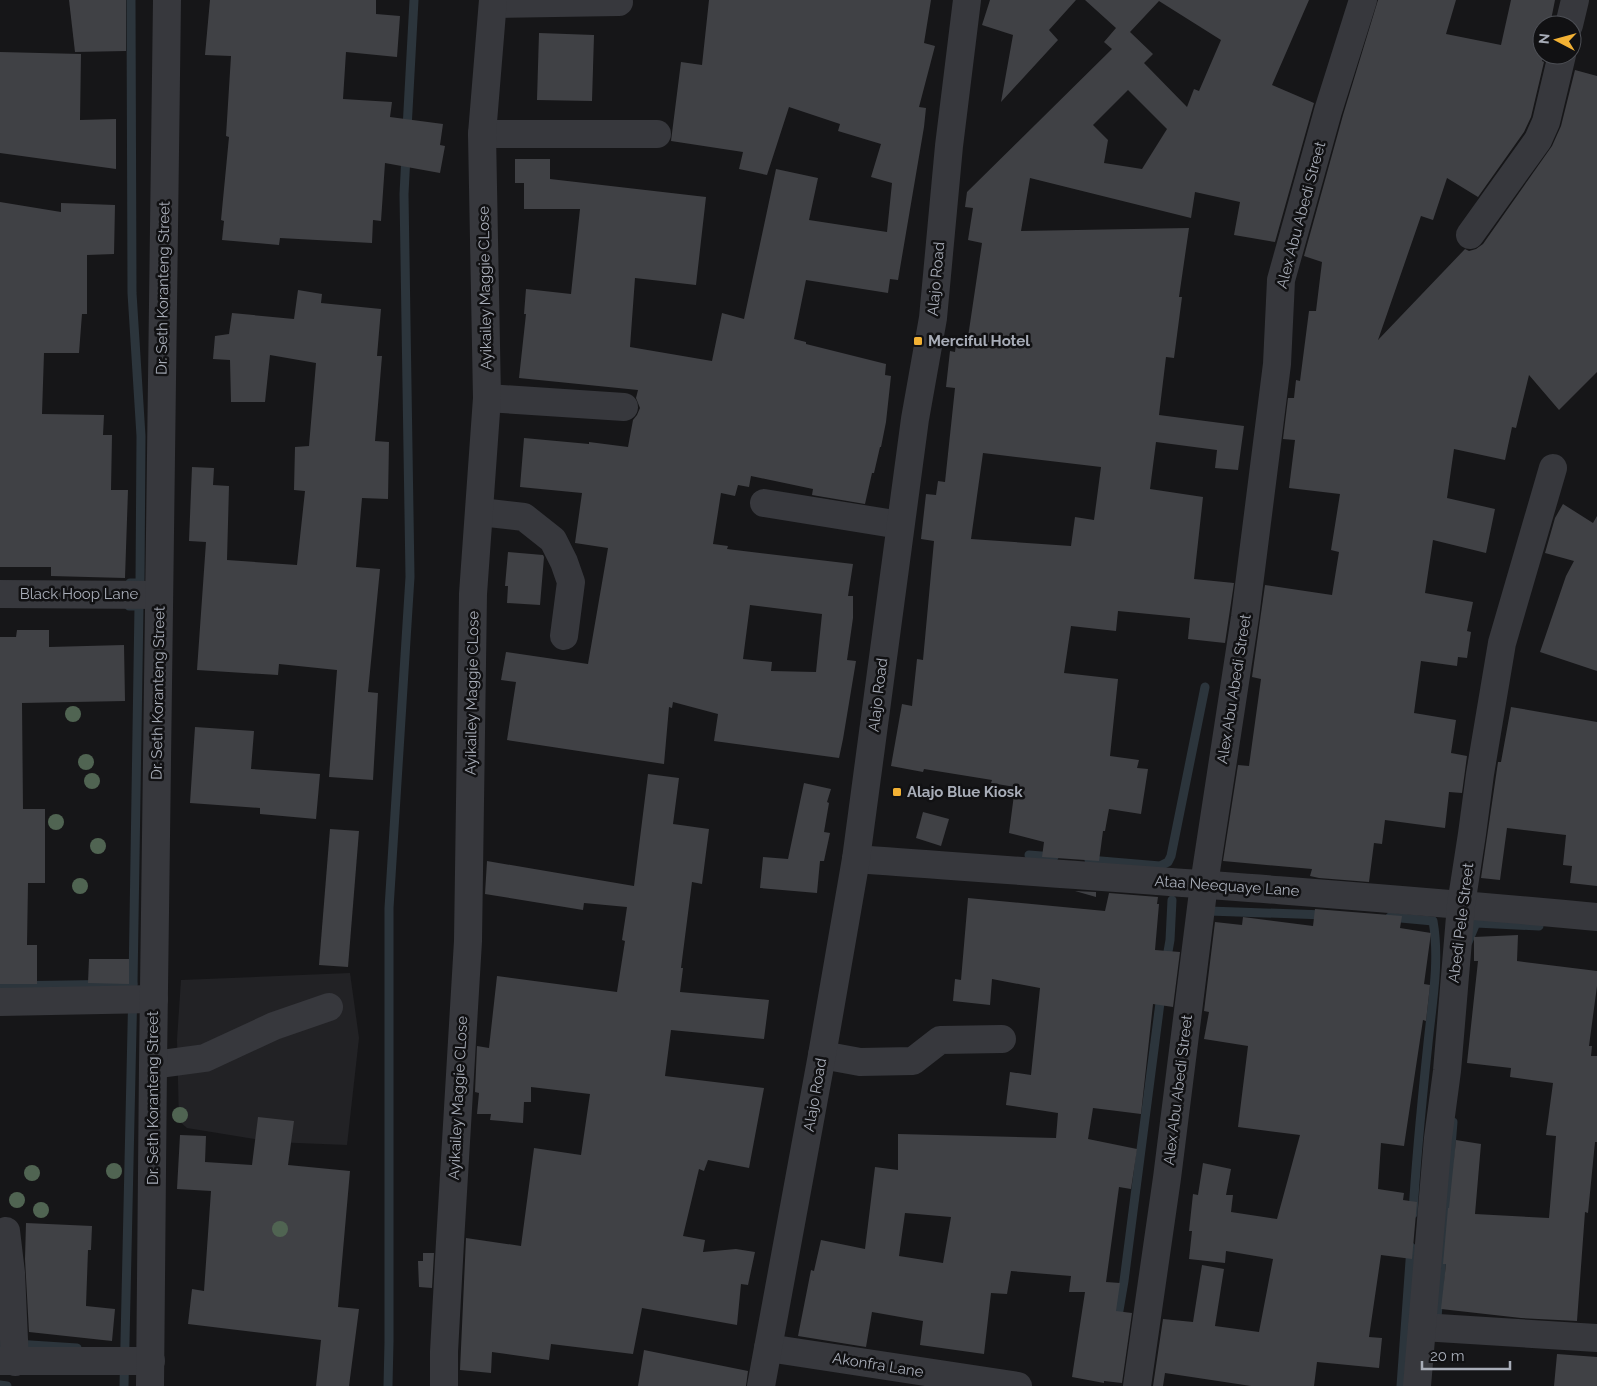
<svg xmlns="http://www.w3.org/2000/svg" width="1597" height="1386" viewBox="0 0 1597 1386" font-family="Raleway,sans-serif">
  <rect width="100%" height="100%" fill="#161618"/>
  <path fill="#222225" d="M350,973L359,1038L347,1145L273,1142L187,1128L179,1121L177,1040L181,980Z"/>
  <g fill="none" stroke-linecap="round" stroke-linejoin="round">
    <g stroke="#2c353c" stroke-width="9">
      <path d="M407,129L414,0"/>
      <path d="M130,583H140L141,436L132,293L131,0"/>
      <path d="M1029,855L1054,857"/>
      <path d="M1089,860L1160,866L1168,862L1171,856L1205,687"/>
      <path d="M1208,917L1209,911L1325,915"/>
      <path d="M1390,917L1433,921C1440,961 1432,1003 1428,1043C1422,1100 1416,1157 1413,1214"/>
      <path d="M1468,942L1476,923L1539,926"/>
      <path d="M1166,963L1170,940L1172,900"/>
      <path d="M0,986L133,984"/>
      <path d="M1437,1318L1453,1122"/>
      <path d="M1117,1322L1124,1281L1161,995"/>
      <path d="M0,1343L77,1348"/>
      <path d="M0,1385L7,1386"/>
      <path d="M124,1386L133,984L139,606H129"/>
      <path d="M388,1386L389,1342V908L410,577L404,194L406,155"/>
      <path d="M1401,1386L1411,1247"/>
    </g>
  </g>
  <g fill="#404145" fill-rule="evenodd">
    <path d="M69,0H126V51L75,52Z"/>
    <path d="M210,0H376V14L400,16L397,57L346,52L343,99L392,102L390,117L443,124L440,145L445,146L440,173L385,163L381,221L373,220L372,243L280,238L279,245L222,240L224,221L221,220L229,137L226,136L231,56L205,55Z"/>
    <path d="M709,0H931L924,43L935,46L919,107L926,108L924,127L898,280L890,279L888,293L806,280L794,339L806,342V344L886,364L885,375L891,376L886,422L881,447H880L874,473H872L865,504L812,495L813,489L751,476L749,487L738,485L735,496L721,493L713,544L728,546L727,549L853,564L848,596H853V618L847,660L856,661L843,739L839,758L714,741L718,714L673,702L672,708L669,707L664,764L507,740L516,682L501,680L506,652L588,664L608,548L575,543L582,493L520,487L524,438L589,444V442L628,447L633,420L637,415L640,408L636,398L638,390L519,378L526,314H524L526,289L571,294L580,209H524V183H515V159H550V179L706,197L696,285L635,278L630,347L712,361L722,313L744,319L776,169L818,178L809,220L887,232L892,183L871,177L881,144L838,131L840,124L789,107L767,175L739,169L743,152L671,141L681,62L702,65ZM750,605L822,614L816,672L771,671L772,662L743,659Z"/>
    <path d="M990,0H1076L1049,30L1058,40L1001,102L1013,35L982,25Z"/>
    <path d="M1085,0H1309L1272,85L1314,103L1275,242L1234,235L1240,202L1195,192L1191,218L1030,178L1021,231L1189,228L1179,297H1182L1174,358L1166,357L1159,415L1244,426L1238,470L1215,468L1217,450L1156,442L1150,489L1203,497L1194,579L1234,583L1225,643L1188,639L1190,618L1118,611L1116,631L1071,626L1064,673L1118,679L1110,756L1139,760L1137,768L1148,769L1141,814L1109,809L1105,831H1103L1099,861L1042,857L1044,842L1009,833L1015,787L991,783L992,780L924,769L923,772L891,766L902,704L912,706L917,659L923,660L934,541L921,539L926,494L936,495L938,481L945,482L955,388L946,387L950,351L955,352L957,336L968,337L982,243L968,240L973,208L965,207L967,192L1112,49L1104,42L1116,28ZM1159,1L1221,40L1199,91L1194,89L1187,107L1144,63L1153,54L1130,32ZM1128,90L1167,129L1142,169L1104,163L1108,140L1093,125ZM983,453L1101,467L1094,520L1075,517L1071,546L971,539Z"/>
    <path d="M1378,0H1456L1446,34L1501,45L1511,0H1555L1550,25H1542V55H1544L1542,61L1544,62L1531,117L1524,132L1478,197L1447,178L1433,220L1421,216L1378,340L1465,249L1469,251L1476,249L1483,244L1552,146L1561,126L1575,70L1597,76V372L1559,410L1529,375L1516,428L1512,427L1505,460L1454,449L1447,498L1495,509L1486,553L1433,540L1425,593L1473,602L1467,631L1471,632L1467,658L1458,657L1457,666L1421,661L1414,713L1456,720L1451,753L1467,756L1462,793L1449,792L1445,828L1385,820L1382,844L1374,843L1369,882L1319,878L1310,876L1312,869L1223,861L1238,765L1249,766L1261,679L1252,677L1265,585L1332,595L1339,552L1331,550L1340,494L1289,488L1295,440L1283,439L1288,398H1294L1296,380L1300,381L1309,311H1316L1322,262L1304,256L1343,115Z"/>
    <path d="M539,33L594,35L592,101L537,100Z"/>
    <path d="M0,52L81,54L80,120L116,119V169L0,153Z"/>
    <path d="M0,202L61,212V203L115,205L114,254L87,255V314H82L79,353H44L42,414L104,415L103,435H112L111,490H128L125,578L51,576V567H0Z"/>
    <path d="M298,290L322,294L321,303L381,309L377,356H382L375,441L389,442L388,499L362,498L356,567L380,569L368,692L378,693L373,780L329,777L337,670L279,664L278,675L197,670L206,542L189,541L192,467L214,468L213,485L229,486L227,560L297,565L305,491L294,490L295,447L309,446L316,363L270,355L265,402H231L230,360L213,359L215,336L229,334L232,313L294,319Z"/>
    <path d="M1563,504L1593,523L1597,516V671L1540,652L1566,576L1574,561L1545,553L1555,518Z"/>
    <path d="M508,552L543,555L544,557L540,605L507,603L508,586H505Z"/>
    <path d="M17,630H49V647L124,645L125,701L22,703L23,809H45V883H28L27,945H37V984H0V637H16Z"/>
    <path d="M1511,707L1597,722V886L1570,883L1572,866L1563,865L1566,835L1507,828L1500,880L1481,878L1498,762H1501Z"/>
    <path d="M195,727L254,731L251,769L320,774L316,819L260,814V808L190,803Z"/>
    <path d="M648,774L679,778L673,824L709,829L702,884L692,882L681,968H683L680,992L769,1000L764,1039L671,1030L665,1076L764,1088L749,1168L708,1160L704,1171L699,1169L683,1236L705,1240L703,1252L736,1249L755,1252L748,1285L741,1284L737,1325L642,1308L633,1354L551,1344L549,1360L492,1352L491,1373L460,1370L466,1238L521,1246L534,1148L581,1155L590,1094L531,1087V1102H524L523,1123L490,1120L491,1114H477L479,1093L475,1092L477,1046L489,1048L497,976L617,992L625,941L622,940L627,907L584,903L583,910L485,894L487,861L634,886Z"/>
    <path d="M804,783L831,789L827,802L829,803L824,832L830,833L824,861H820L817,893L760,888L763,857L788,859Z"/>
    <path d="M923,812L949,819L941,846L916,838Z"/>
    <path d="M330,829L359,831L348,967L319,965Z"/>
    <path d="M1075,891L1096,892V897Z"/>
    <path d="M1109,893L1158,897L1157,904H1159L1155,950L1180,952L1173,1007L1153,1004L1141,1114L1093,1108L1088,1139L1137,1149L1131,1189L1119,1187L1106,1282L1120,1283L1116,1311L1132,1313L1122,1383L1104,1381V1383L1072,1377L1085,1292H1069L1071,1276L1011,1271L1007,1294L991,1293L984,1354L920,1345L923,1321L872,1312L866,1347L798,1336L811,1270L814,1271L821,1240L865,1249L875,1167L898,1170V1134L1056,1138L1058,1113L1006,1105L1010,1072L1031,1075L1040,988L992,979L990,1005L953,1001L955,979L961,980L968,898L1105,911ZM905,1213L951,1217L943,1263L899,1256Z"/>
    <path d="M1315,909L1402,916L1400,928L1431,933L1424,984L1430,985L1426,1021L1423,1020L1404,1146L1381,1143L1378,1189L1404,1193L1403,1200L1417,1202L1412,1259L1381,1255L1369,1337L1382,1338L1379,1368L1317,1362L1314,1386H1251L1165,1373L1163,1386H1153L1163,1319L1193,1322L1202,1265L1224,1269L1215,1326L1259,1332L1273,1259L1226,1251L1225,1263L1189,1259L1192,1231H1189L1193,1194L1198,1195L1203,1163L1231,1169L1226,1195H1233L1231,1212L1277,1219L1300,1135L1238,1127L1248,1046L1204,1039L1209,1012L1204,1011L1215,922L1242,925L1243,917L1313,926Z"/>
    <path d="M1518,935L1517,961L1597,971V986L1589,1046H1592L1591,1056H1597V1142H1595L1588,1213L1585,1212L1577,1321L1521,1318L1441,1309L1446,1264H1443L1448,1208H1449L1456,1140L1481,1144L1475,1214L1549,1218L1556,1136L1546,1135L1553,1083L1510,1077L1511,1068L1467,1063L1478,961H1474V937Z"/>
    <path d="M89,959H129V984L88,983Z"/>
    <path d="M258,1117L294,1121L288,1165L350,1171L338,1307L359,1309L349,1386H316L321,1340L188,1324L192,1289L204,1291L211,1191L177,1189L180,1135L206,1136L205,1162L252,1165Z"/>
    <path d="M26,1223L92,1226L91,1250H88L86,1306L115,1309L112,1341L29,1332L25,1259Z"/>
    <path d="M423,1253H434L432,1288L419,1287L418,1261H423Z"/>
    <path d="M644,1350L748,1371L746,1386H638Z"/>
    <path d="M1557,1354L1597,1357V1386H1554Z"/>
  </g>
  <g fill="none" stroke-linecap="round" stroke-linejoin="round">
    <g stroke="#37383d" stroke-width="28">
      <path d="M493,4L619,2"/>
      <path d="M1569,25L1575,0"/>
      <path d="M482,134H657"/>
      <path d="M1470,235L1538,140L1546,122L1562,55"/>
      <path d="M487,398L624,407"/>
      <path d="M764,503L900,525"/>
      <path d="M480,512L524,517L553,540L564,562L571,582L564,636"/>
      <path d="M0,594L159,595"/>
      <path d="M856,859C1103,877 1350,894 1597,917"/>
      <path d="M0,1002L154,999"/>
      <path d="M822,1055L860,1062L913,1061L940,1040L1002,1039"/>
      <path d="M153,1065L205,1058L274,1026L329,1007"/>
      <path d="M6,1231L11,1273L15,1362"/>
      <path d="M1422,1327L1597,1338"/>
      <path d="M768,1348L1018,1386"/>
      <path d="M0,1361H151"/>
      <path d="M150,1386L153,1065L167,0"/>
      <path d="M444,1386V1352L450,1242L468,941L473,594L487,398L482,134L493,0"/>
      <path d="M761,1386L822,1055L856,859L915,419L933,318L949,146L967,0"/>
      <path d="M1137,1386L1167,1178L1204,884L1245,617L1277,364L1281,280L1328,111L1363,0"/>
      <path d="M1417,1386L1438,1138L1447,1071L1461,905L1472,834L1480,774L1502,643L1553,468"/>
    </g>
  </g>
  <g fill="#506452">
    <circle cx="73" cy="714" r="8"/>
    <circle cx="86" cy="762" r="8"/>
    <circle cx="92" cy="781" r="8"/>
    <circle cx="56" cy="822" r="8"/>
    <circle cx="98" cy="846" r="8"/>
    <circle cx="80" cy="886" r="8"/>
    <circle cx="180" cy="1115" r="8"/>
    <circle cx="114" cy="1171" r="8"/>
    <circle cx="32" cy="1173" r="8"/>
    <circle cx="17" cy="1200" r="8"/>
    <circle cx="41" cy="1210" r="8"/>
    <circle cx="280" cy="1229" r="8"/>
  </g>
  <g fill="#f2b134" stroke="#111113" stroke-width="2">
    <rect x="913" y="336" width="10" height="10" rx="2.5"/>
    <rect x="892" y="787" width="10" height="10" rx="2.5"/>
  </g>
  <g text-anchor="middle" stroke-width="5" stroke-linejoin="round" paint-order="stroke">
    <g font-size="15" fill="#a8adb8" stroke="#111113">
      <text transform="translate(1301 215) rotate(-75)" y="5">Alex Abu Abedi Street</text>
      <text transform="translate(936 279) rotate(-85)" y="5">Alajo Road</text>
      <text transform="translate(163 288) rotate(-89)" y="5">Dr. Seth Koranteng Street</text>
      <text transform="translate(485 288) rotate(-91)" y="5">Ayikailey Maggie CLose</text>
      <text x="79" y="599">Black Hoop Lane</text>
      <text transform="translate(1234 689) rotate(-81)" y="5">Alex Abu Abedi Street</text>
      <text transform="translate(158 693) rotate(-89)" y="5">Dr. Seth Koranteng Street</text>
      <text transform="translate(472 693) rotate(-89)" y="5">Ayikailey Maggie CLose</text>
      <text transform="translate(878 695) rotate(-83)" y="5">Alajo Road</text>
      <text transform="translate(1227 886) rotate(4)" y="5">Ataa Neequaye Lane</text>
      <text transform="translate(1461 923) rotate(-83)" y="5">Abedi Pele Street</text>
      <text transform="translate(1178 1090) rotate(-83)" y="5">Alex Abu Abedi Street</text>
      <text transform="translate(815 1095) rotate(-80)" y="5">Alajo Road</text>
      <text transform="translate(153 1098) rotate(-90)" y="5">Dr. Seth Koranteng Street</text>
      <text transform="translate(458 1098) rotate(-87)" y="5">Ayikailey Maggie CLose</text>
      <text transform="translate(878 1365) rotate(9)" y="5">Akonfra Lane</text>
    </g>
    <g font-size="15" font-weight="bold" fill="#a8adb8" stroke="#111113" text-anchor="start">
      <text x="928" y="346">Merciful Hotel</text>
      <text x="907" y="797">Alajo Blue Kiosk</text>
    </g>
  </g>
  <g transform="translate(1557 40) rotate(276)"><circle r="24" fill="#111113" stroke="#4d4f55"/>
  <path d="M0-4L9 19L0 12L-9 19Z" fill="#f2b134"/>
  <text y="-8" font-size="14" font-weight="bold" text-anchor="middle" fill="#a8adb8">N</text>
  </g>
  <path d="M1422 1361v8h88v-8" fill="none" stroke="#a8adb8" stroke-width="2.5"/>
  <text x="1430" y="1361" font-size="15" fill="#a8adb8" stroke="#111113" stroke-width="4" paint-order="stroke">20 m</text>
</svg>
